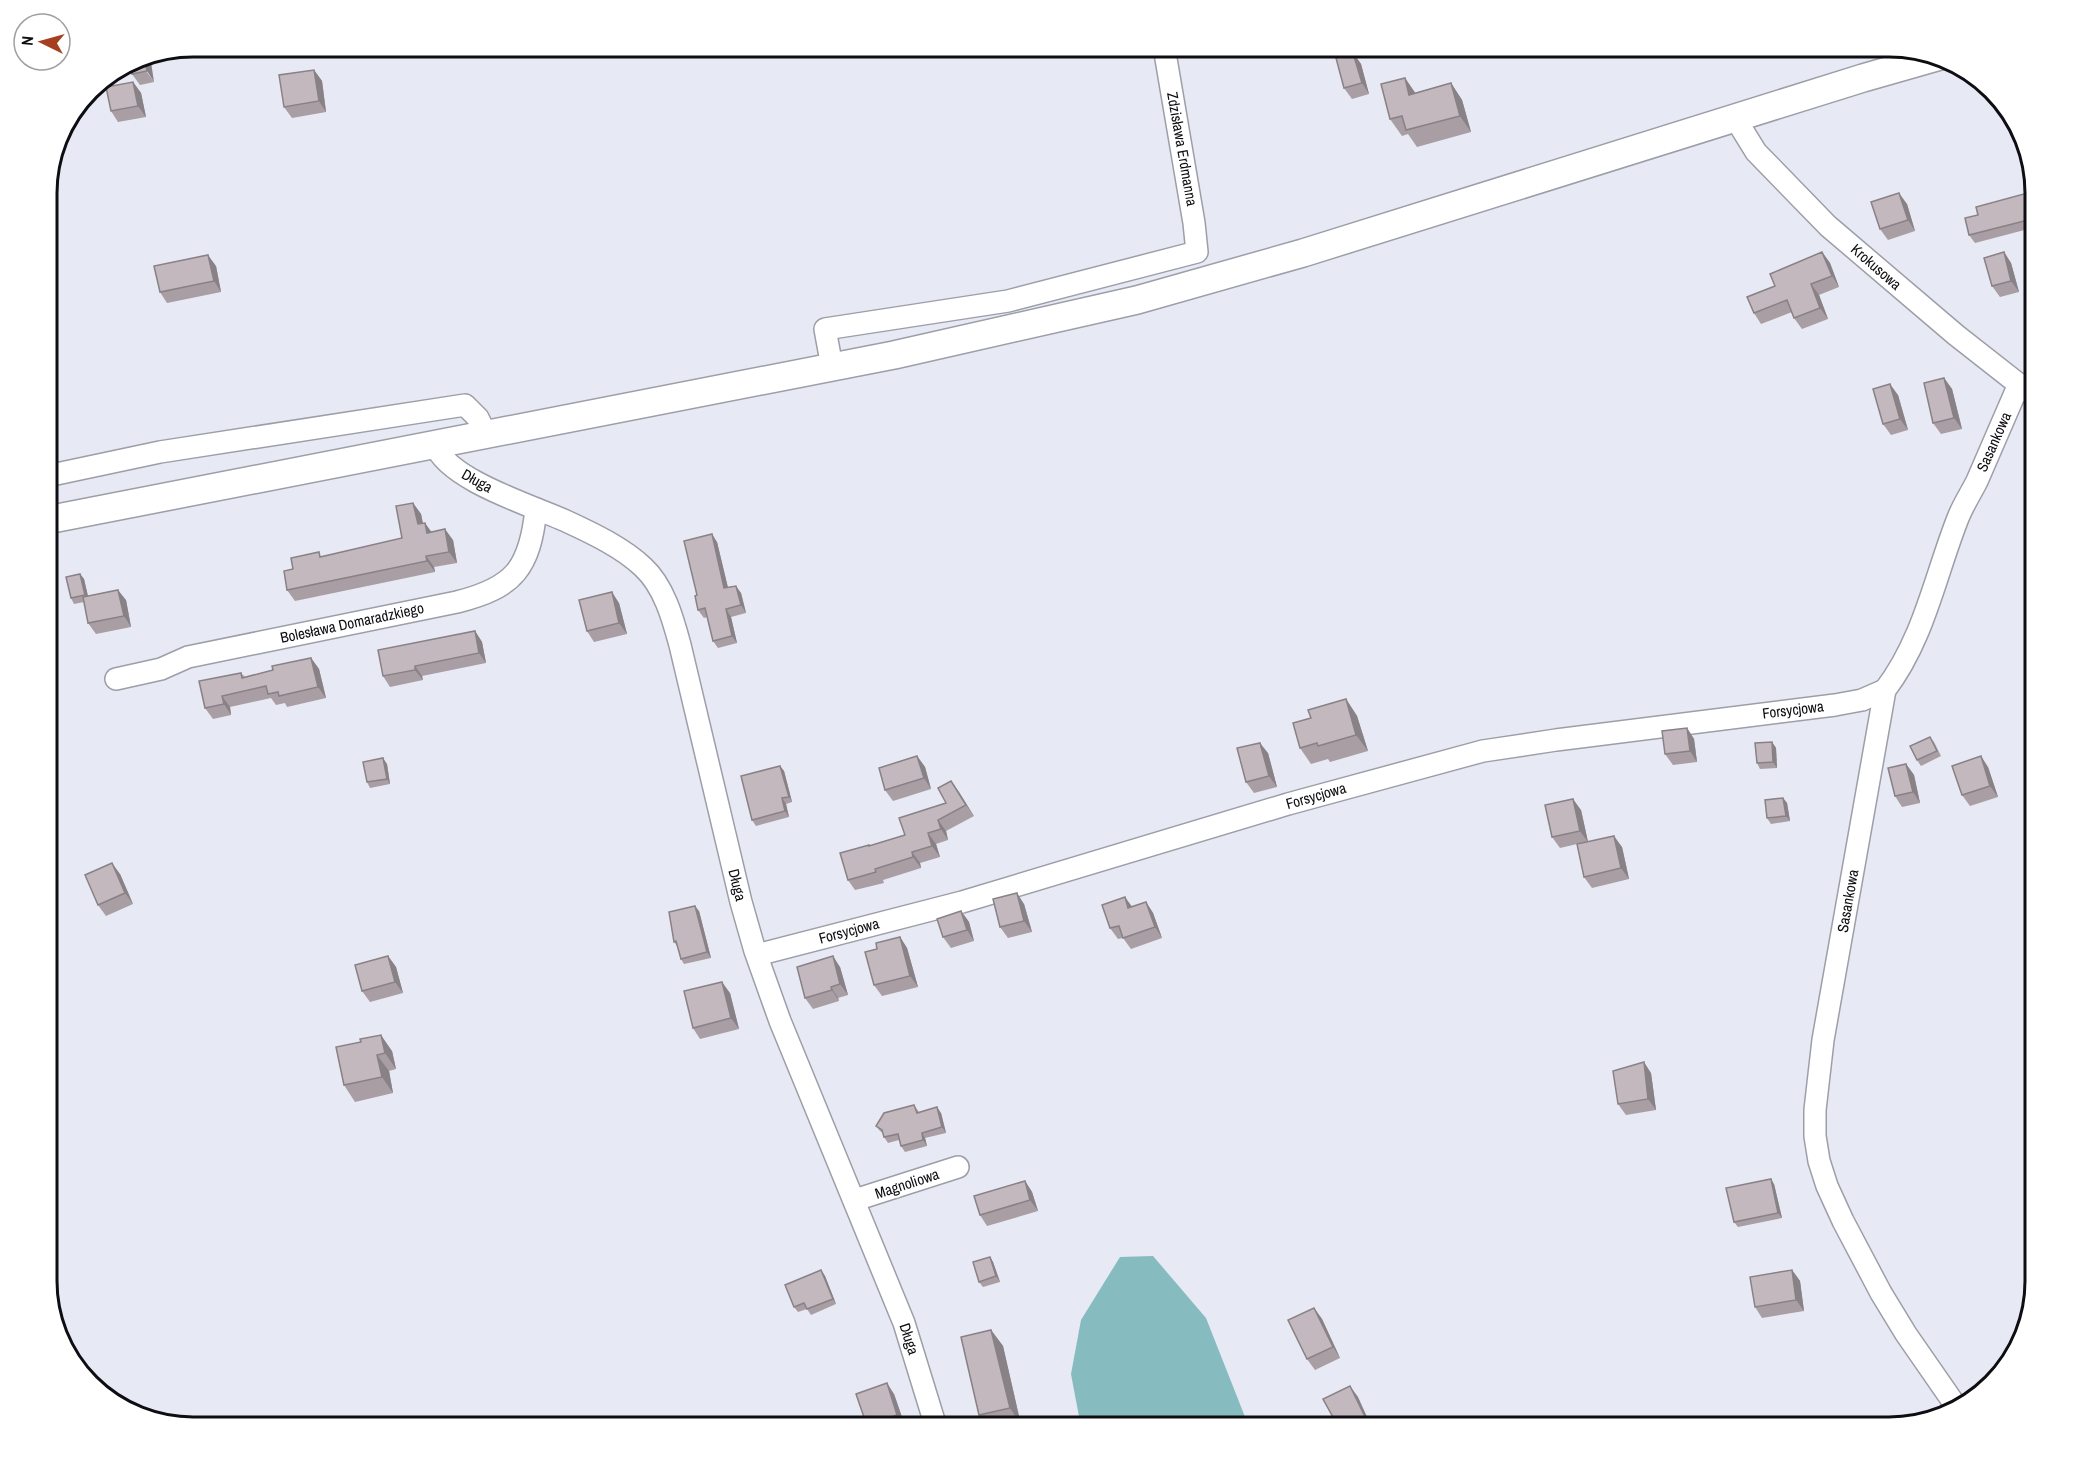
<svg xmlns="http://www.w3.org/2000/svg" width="2082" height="1474" viewBox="0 0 2082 1474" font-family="'Archivo Narrow',sans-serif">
  <rect width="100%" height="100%" fill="#e7e9f4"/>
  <path fill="#86bbc0" d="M1153,1256L1206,1318L1249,1427H1081L1071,1374L1081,1320L1120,1257Z"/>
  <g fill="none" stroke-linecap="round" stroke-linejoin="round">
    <defs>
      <g id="minor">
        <path d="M1735,118L1756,152L1828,226L1956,335L2035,397"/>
        <path d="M832,367L825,329L1008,301L1197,252L1194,223L1164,47"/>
        <path d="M435,445C449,481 534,506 568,522C594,534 623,548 643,567C664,586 673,619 680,645L741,902L755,951L780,1021L904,1323L936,1427"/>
        <path d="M47,476L160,452L465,405L478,418L486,434"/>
        <path d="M116,679L161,669L188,657L457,602C514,588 530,568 536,509"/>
        <path d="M757,955L962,902L1288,804L1483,751L1556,740L1835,705L1862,700L1885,690"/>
        <path d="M855,1200L958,1167"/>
        <path d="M1958,1409L1906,1334L1881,1293L1843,1221L1827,1186L1819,1161L1815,1136V1110L1823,1040L1885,690C1924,639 1935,576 1958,518C1963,505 1971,493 1977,481C1991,449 2005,417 2019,384"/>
      </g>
      <path id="major" d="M47,520L894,355L1137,300L1303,253L1863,78L1940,56"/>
    </defs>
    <use href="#minor" stroke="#9c9ea8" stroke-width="24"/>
    <use href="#major" stroke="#9c9ea8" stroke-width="30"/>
    <use href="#minor" stroke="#fff" stroke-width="21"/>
    <use href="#major" stroke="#fff" stroke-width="27"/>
  </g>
  <g fill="#a89ea3">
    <path d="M249,46H285L253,53Z"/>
    <path d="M1353,53L1361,64L1369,94L1352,99L1344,88Z"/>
    <path d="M137,58L154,82L140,85L132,74Z"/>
    <path d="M314,70L322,81L326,112L292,118L284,107Z"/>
    <path d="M1405,78L1415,93L1451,83L1462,100L1471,132L1417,147L1408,134L1402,136L1390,119Z"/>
    <path d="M133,82L141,93L146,117L118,122L111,111Z"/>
    <path d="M94,86L95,91L89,93Z"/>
    <path d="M2036,193V227L1975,243L1969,235L1978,215Z"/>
    <path d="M1907,204L1915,231L1888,240L1880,229Z"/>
    <path d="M1822,252L1830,263L1839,287L1819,295L1828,319L1802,329L1794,318L1792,312L1761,324L1754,313L1775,286Z"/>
    <path d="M2004,252L2011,263L2019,292L2000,297L1992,286Z"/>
    <path d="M216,266L221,292L167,303L160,292Z"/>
    <path d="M1944,378L1952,389L1962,429L1941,434L1933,423Z"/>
    <path d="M1898,395L1908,430L1891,435L1883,424Z"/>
    <path d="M413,503L421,514L423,523L431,532L453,540L457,563L434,567L435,572L295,601L287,590L293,569L402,538Z"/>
    <path d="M717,542L728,588L741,593L746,613L731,617L737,643L718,648L713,641L707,617L704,618L698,610L697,595Z"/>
    <path d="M80,574L84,579L88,596L126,600L131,627L96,634L88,623L84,602L74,604L71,598Z"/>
    <path d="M619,603L627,634L594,642L587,631Z"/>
    <path d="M475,631L482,642L486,663L422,676L423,680L390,687L383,676Z"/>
    <path d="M311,658L319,669L326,698L287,707L285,703L276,705L271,698L230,707L231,715L213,719L205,708L241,673L245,677L273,670Z"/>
    <path d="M1346,699L1357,716L1368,751L1330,762L1328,759L1311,764L1300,748L1311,718Z"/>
    <path d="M1687,728L1694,739L1697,762L1673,765L1665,754Z"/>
    <path d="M1930,737L1934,742L1941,756L1921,766L1917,760Z"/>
    <path d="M1772,742L1776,748L1777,768L1760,769L1757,763Z"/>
    <path d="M1268,753L1277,787L1254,793L1246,782Z"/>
    <path d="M917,756L925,767L931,789L893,801L885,790Z"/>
    <path d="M387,764L390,784L370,788L367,782Z"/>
    <path d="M1906,764L1914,775L1920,803L1902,807L1895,796Z"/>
    <path d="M780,766L784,771L792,802L786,804L789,817L756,826L752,820Z"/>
    <path d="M1988,767L1998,797L1970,806L1962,795Z"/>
    <path d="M951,781L974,816L946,831L948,840L936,844L940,857L920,863L921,868L883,880L884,883L855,890L848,880L870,846L905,835L946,803Z"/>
    <path d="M1783,798L1787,803L1790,821L1771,824L1767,818Z"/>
    <path d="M1581,810L1588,842L1622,847L1629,879L1592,888L1584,877L1577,844L1560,848L1552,837Z"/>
    <path d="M120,874L133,904L106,916L98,905Z"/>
    <path d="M1146,902L1153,913L1162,938L1131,949L1123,938L1118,939L1110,928L1131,907Z"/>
    <path d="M1024,904L1032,932L1008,938L1000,927Z"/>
    <path d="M699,911L711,958L684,964L681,959L678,947L674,942Z"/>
    <path d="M961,911L969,922L974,941L951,948L943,937Z"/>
    <path d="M900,937L907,948L918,987L882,996L874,985L877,949Z"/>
    <path d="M388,956L396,967L403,993L370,1002L362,991Z"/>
    <path d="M840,967L848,995L838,998L839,1001L813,1009L805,998Z"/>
    <path d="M730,993L739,1029L700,1039L693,1028Z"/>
    <path d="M336,1047L392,1051L396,1069L389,1071L393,1093L355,1102L344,1085Z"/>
    <path d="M1651,1073L1656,1110L1626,1115L1618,1104Z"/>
    <path d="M914,1105L919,1112L941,1113L946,1133L925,1138L927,1146L905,1152L901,1146L899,1140L888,1143L884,1137L883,1133L880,1131L876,1126Z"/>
    <path d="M1025,1181L1032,1192L1038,1211L987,1226L980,1215Z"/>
    <path d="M1774,1184L1782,1218L1738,1227L1734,1222Z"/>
    <path d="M990,1257L993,1262L1000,1282L983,1287L979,1282Z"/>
    <path d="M821,1270L825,1276L836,1304L811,1315L807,1309L798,1312L794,1307Z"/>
    <path d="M1792,1270L1800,1281L1804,1311L1762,1318L1755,1307Z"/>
    <path d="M1314,1308L1322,1319L1340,1358L1315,1370L1307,1359Z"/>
    <path d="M991,1330L1003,1346L1021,1425L1009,1427H988L979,1415Z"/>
    <path d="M894,1394L905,1426L901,1427H868L867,1426Z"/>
  </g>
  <g fill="#888185">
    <path d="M1353,53L1361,64L1369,94L1362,83Z"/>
    <path d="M150,55L154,82L147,71L144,56Z"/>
    <path d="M314,70L322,81L326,112L319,101Z"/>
    <path d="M1405,78L1416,94L1409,95Z"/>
    <path d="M133,82L141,93L146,117L138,106Z"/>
    <path d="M1451,83L1462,100L1471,132L1460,116Z"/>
    <path d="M1899,193L1907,204L1915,231L1908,220Z"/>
    <path d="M1822,252L1830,263L1839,287L1832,276Z"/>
    <path d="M2004,252L2011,263L2019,292L2011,281Z"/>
    <path d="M208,255L216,266L221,292L214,281Z"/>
    <path d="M1811,284L1819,295L1828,319L1820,308Z"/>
    <path d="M1944,378L1952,389L1962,429L1954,418Z"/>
    <path d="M1890,384L1898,395L1908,430L1900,419Z"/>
    <path d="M413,503L421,514L425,535L418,524Z"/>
    <path d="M425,523L433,534L427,533Z"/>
    <path d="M445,529L453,540L457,563L449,552Z"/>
    <path d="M712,534L717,542L730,596L724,588Z"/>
    <path d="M426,556L434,567L435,572L427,561Z"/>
    <path d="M80,574L84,579L89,601L85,595Z"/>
    <path d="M736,586L741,593L746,613L741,605Z"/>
    <path d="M118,590L126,600L131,627L124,616Z"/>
    <path d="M612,592L619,603L627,634L619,623Z"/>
    <path d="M726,609L731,617L737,643L732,636Z"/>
    <path d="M475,631L482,642L486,663L479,653Z"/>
    <path d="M311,658L319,669L326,698L318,687Z"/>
    <path d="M415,666L422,676L423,680L415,670Z"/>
    <path d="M222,696L230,707L231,715L224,704Z"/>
    <path d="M1346,699L1357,716L1368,751L1356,735Z"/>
    <path d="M1687,728L1694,739L1697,762L1690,751Z"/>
    <path d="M1772,742L1776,748L1777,768L1773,762Z"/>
    <path d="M1260,743L1268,753L1277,787L1269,776Z"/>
    <path d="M917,756L925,767L931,789L924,778Z"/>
    <path d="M1981,756L1988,767L1998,797L1990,786Z"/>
    <path d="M383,758L387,764L390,784L387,779Z"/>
    <path d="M1906,764L1914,775L1920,803L1913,792Z"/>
    <path d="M780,766L784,771L792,802L789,797Z"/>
    <path d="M951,781L959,792L974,816L966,805Z"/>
    <path d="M782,798L786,804L789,817L785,811Z"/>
    <path d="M1783,798L1787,803L1790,821L1786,816Z"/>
    <path d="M1573,799L1581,810L1588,842L1580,831Z"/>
    <path d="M938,820L946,831L948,840L941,829Z"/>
    <path d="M928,833L936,844L940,857L932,846Z"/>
    <path d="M1614,836L1622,847L1629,879L1621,868Z"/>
    <path d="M912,852L920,863L921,868L913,857Z"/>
    <path d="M112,863L120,874L133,904L125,893Z"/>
    <path d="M1017,893L1024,904L1032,932L1024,921Z"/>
    <path d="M1125,897L1133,908H1128Z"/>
    <path d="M1146,902L1153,913L1162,938L1155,927Z"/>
    <path d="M695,906L699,911L711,958L707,952Z"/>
    <path d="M961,911L969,922L974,941L967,930Z"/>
    <path d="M900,937L907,948L918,987L910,976Z"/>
    <path d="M388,956L396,967L403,993L395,982Z"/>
    <path d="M833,956L840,967L848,995L840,984Z"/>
    <path d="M722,982L730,993L739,1029L731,1018Z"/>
    <path d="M831,987L838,998L839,1001L832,990Z"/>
    <path d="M381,1035L392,1051L396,1069L385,1053Z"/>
    <path d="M377,1055L389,1071L393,1093L382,1077Z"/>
    <path d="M1644,1062L1651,1073L1656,1110L1648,1099Z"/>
    <path d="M937,1107L941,1113L946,1133L942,1127Z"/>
    <path d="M922,1133L925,1138L927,1146L923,1140Z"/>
    <path d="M1771,1179L1774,1184L1782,1218L1778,1213Z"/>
    <path d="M1025,1181L1032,1192L1038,1211L1030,1200Z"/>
    <path d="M990,1257L993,1262L1000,1282L996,1276Z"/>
    <path d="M821,1270L825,1276L836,1304L833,1299Z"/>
    <path d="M1792,1270L1800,1281L1804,1311L1796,1300Z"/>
    <path d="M1314,1308L1322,1319L1340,1358L1333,1347Z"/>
    <path d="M991,1330L1003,1346L1021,1425L1010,1408Z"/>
    <path d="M887,1383L894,1394L905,1426L897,1415Z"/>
    <path d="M1350,1386L1358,1397L1372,1428H1371L1369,1425Z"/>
  </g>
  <g fill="#c3b8be" stroke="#888185" stroke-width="1.5">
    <path d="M1353,53L1362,83L1344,88L1336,58Z"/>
    <path d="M144,56L147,71L132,74L130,62L137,58Z"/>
    <path d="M314,70L319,101L284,107L279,75Z"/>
    <path d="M1405,78L1409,95L1451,83L1460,116L1406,130L1402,116L1390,119L1381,84Z"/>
    <path d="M133,82L138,106L111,111L106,87Z"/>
    <path d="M2035,191L2036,218L1969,235L1965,218L1978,215L1976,207Z"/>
    <path d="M1899,193L1908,220L1880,229L1871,202Z"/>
    <path d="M1822,252L1832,276L1811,284L1820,308L1794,318L1787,300L1754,313L1747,297L1775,286L1770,274Z"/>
    <path d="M2004,252L2011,281L1992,286L1984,258Z"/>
    <path d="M208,255L214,281L160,292L154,266Z"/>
    <path d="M1944,378L1954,418L1933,423L1924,383Z"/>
    <path d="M1890,384L1900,419L1883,424L1873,389Z"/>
    <path d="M413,503L418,524L425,523L427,533L445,529L449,552L426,556L427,561L287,590L284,571L293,569L291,558L319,552L320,557L402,538L396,506Z"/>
    <path d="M712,534L724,588L736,586L741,605L726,609L732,636L713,641L705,608L698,610L695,596L697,595L684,541Z"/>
    <path d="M80,574L85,595L71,598L66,577Z"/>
    <path d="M118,590L124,616L88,623L83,597Z"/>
    <path d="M612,592L619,623L587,631L579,600Z"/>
    <path d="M475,631L479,653L415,666V670L383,676L378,650Z"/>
    <path d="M311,658L318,687L279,696L278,692L268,694L266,686L222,696L224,704L205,708L199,681L241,673L242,678L273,670L272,666Z"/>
    <path d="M1346,699L1356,735L1318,746L1317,743L1300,748L1293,723L1311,718L1308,710Z"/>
    <path d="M1687,728L1690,751L1665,754L1662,731Z"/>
    <path d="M1930,737L1937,751L1917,760L1910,746Z"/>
    <path d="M1772,742L1773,762L1757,763L1755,743Z"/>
    <path d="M1260,743L1269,776L1246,782L1237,748Z"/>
    <path d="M917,756L924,778L885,790L879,768Z"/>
    <path d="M1981,756L1990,786L1962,795L1952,766Z"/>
    <path d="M383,758L387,779L367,782L363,762Z"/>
    <path d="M1906,764L1913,792L1895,796L1888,768Z"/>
    <path d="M780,766L789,797L782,798L785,811L752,820L741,776Z"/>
    <path d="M951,781L966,805L938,820L941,829L928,833L932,846L912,852L913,857L875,869L876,872L848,880L840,853L869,845V846L905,835L899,818L946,803L938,788Z"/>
    <path d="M1783,798L1786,816L1767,818L1765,800Z"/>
    <path d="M1573,799L1580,831L1552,837L1545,805Z"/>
    <path d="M1614,836L1621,868L1584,877L1577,844Z"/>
    <path d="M112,863L125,893L98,905L85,875Z"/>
    <path d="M1017,893L1024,921L1000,927L993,899Z"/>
    <path d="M1125,897L1128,908L1146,902L1155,927L1123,938L1119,926L1110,928L1102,905Z"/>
    <path d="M695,906L707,952L681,959L676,941L674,942L669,912Z"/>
    <path d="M961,911L967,930L943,937L937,919Z"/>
    <path d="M900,937L910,976L874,985L865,952L877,949L876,943Z"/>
    <path d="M388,956L395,982L362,991L355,965Z"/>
    <path d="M833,956L840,984L831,987L832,990L805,998L797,967Z"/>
    <path d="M722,982L731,1018L693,1028L684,991Z"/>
    <path d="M381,1035L385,1053L377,1055L382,1077L344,1085L336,1047L361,1042L360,1039Z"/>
    <path d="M1644,1062L1648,1099L1618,1104L1613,1071Z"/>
    <path d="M914,1105L917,1113L937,1107L942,1127L922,1133L923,1140L901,1146L898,1134L884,1137L882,1130L876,1126L884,1113Z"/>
    <path d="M1771,1179L1778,1213L1734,1222L1726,1188Z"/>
    <path d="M1025,1181L1030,1200L980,1215L974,1196Z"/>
    <path d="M990,1257L996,1276L979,1282L973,1262Z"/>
    <path d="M821,1270L833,1299L807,1309L804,1303L794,1307L785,1285Z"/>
    <path d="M1792,1270L1796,1300L1755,1307L1750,1277Z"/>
    <path d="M1314,1308L1333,1347L1307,1359L1288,1320Z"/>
    <path d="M991,1330L1010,1408L979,1415L961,1337Z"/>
    <path d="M887,1383L897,1415L867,1426L856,1394Z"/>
    <path d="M1350,1386L1369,1425L1364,1428H1339L1323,1399Z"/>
  </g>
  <g text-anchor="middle" stroke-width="4.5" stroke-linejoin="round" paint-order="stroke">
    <g font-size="15" fill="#0e0e12" stroke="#fff">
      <text transform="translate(1182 149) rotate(80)" y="5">Zdzisława Erdmanna</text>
      <text transform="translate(1876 267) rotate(41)" y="5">Krokusowa</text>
      <text transform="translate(1994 442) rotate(-66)" y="5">Sasankowa</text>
      <text transform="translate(477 481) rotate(29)" y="5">Długa</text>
      <text transform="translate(352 623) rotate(-12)" y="5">Bolesława Domaradzkiego</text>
      <text transform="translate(1793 710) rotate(-7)" y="5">Forsycjowa</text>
      <text transform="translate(1316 796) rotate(-16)" y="5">Forsycjowa</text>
      <text transform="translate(737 885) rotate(76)" y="5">Długa</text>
      <text transform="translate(1848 901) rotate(-80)" y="5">Sasankowa</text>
      <text transform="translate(849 931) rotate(-15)" y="5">Forsycjowa</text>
      <text transform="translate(907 1184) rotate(-18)" y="5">Magnoliowa</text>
      <text transform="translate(909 1339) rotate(72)" y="5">Długa</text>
    </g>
  </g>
  <path d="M0 0H2082V1474H0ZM193 57H1889A136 136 0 0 1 2025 193V1281A136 136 0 0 1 1889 1417H193A136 136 0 0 1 57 1281V193A136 136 0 0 1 193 57Z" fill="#fff" fill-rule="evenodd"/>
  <path fill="none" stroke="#0e0e12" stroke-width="3" d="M193 57H1889A136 136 0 0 1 2025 193V1281A136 136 0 0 1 1889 1417H193A136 136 0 0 1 57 1281V193A136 136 0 0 1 193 57Z"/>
  <g transform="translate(42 42) rotate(275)"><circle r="28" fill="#ffffff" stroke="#9f9fa0" stroke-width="1.5"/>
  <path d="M0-4.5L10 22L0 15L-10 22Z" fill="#a63e20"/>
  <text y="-9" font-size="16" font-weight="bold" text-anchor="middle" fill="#0e0e12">N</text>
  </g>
</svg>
